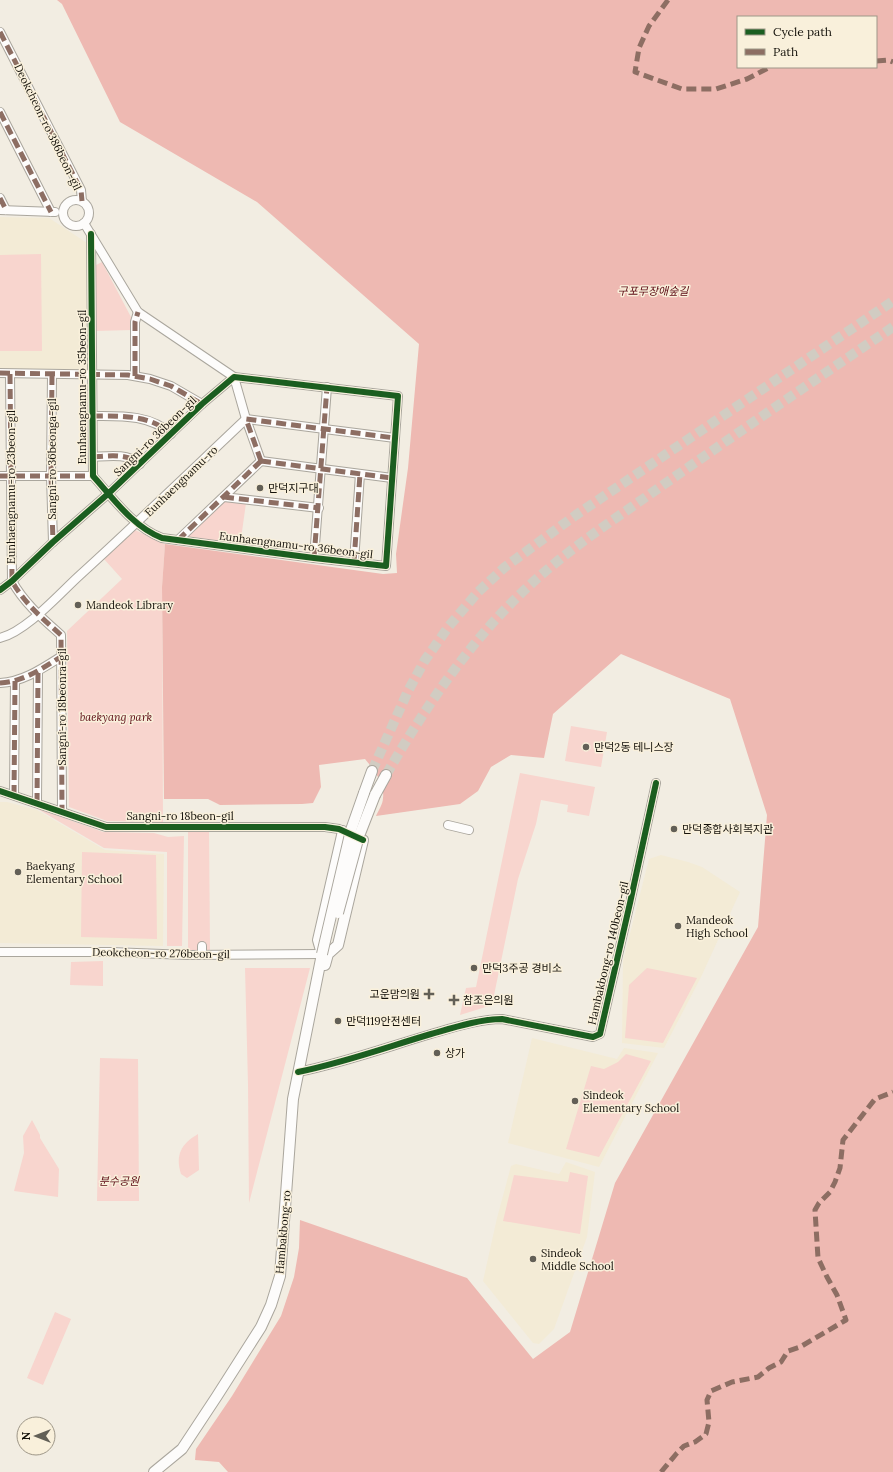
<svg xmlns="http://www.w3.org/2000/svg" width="893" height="1472" viewBox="0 0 893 1472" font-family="Lora,'Noto Sans KR',serif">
  <rect width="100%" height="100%" fill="#f2ede2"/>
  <g fill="#f3ebd6">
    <path d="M0,217L49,218L87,243L90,369L83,372L0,370Z"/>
    <path d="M0,802H7L37,810L105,850L164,854L163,946L0,943Z"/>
    <path d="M661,855L688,862L702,867L740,892L701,977L664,1048L622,1043L623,961L649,859Z"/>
    <path d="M532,1038L617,1059L624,1048L658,1053L599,1167L508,1143Z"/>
    <path d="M566,1162L595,1172L587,1237L554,1329L539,1344L533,1343L483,1281L497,1218L511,1166L516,1164L559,1174Z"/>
  </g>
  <g fill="#f8d5ce">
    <path d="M41,254L42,351H0V255Z"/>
    <path d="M102,262L132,319V330L95,331L94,266Z"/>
    <path d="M222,501L246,503L240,546L187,538V534Z"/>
    <path d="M135,530L165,544L162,587L163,822L107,821L69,807L67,631L122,579L104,559Z"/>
    <path d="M571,726L607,732L601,767L565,761Z"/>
    <path d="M520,773L595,787L589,816L567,812L568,805L541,800L536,824L518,879L492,1005L460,1015L466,988L476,987Z"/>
    <path d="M36,808L103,832L154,833L168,837L184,836L182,946H167V852L104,848Z"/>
    <path d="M188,827H209L210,950H188Z"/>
    <path d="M82,852L156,855L157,939L81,937Z"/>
    <path d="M103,961V986L70,985L71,962Z"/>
    <path d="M245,968H310L249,1203L248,1084Z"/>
    <path d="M647,968L697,978L663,1043L625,1038L629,985Z"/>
    <path d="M626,1054L651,1061L599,1157L566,1149L591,1066L604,1069L618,1062Z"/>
    <path d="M100,1058L138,1059L139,1201H97Z"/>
    <path d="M32,1120L40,1135V1138L59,1169L58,1197L14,1191L24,1153L23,1136Z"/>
    <path d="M198,1134L199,1170L187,1178L181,1174C175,1155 181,1144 198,1134Z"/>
    <path d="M570,1172L588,1176L580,1234L503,1221L514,1175L568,1182Z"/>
    <path d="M55,1312L71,1319L43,1385L27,1378Z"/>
  </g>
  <path fill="#eeb9b2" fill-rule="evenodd" d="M57,0H893V1472H228L219,1462L195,1460L196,1449L232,1396L281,1316L294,1277L299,1248L300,1220L467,1278L533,1359L570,1332L615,1183L758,927L767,815L730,699L621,654L553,714L544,758L511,755L491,767L478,791L460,804L376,816C378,811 383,804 383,798C385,783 374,770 365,759L319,765L321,787L313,803L302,804L220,805L208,799H164L162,587L165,544L383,574L397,573L396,554L408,468L419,344L257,202L120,122L62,4ZM738,17H876V67H738Z"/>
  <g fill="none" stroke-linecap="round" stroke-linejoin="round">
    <g stroke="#d1ccc2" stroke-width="10" stroke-dasharray="10 5" stroke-linecap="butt">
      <path d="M372,771L408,691L425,660L449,626L478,592L505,567L576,515L893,301"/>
      <path d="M386,775C426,706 471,639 531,584C571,547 618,517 663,485C739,432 816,379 893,327"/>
    </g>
    <defs>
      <g id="minor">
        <path d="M0,32L81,190L82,201"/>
        <path d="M0,112L51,212"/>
        <path d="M0,198L6,210"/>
        <circle cx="76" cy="213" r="13"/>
        <path d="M0,210L55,212"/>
        <path d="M84,223L138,312L234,377L246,419L261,461"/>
        <path d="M0,373L128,375L150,379L171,386L202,404"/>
        <path d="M10,374L12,581C24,603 43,619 61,635L62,811"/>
        <path d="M52,375L51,476L53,542"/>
        <path d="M135,376V322L138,312"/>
        <path d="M93,416C119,416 150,414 171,434"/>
        <path d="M246,419L395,438"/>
        <path d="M93,457C109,456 127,453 140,464"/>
        <path d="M261,461L392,478"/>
        <path d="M0,476H93"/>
        <path d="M224,497L319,508"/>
        <path d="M178,540L261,461"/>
        <path d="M314,558L327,387"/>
        <path d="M354,562L360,474"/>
        <path d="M0,590L12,581L53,542L109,493L202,404L234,377L398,396L386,566L314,558L162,538C133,527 113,498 93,476L91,234"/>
        <path d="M0,638C27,631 59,594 80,575C136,524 191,471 246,419"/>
        <path d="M0,683C23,682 43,668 62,656"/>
        <path d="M0,791L106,827H325L339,829L348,833"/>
        <path d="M14,795L15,681"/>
        <path d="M37,803L38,672"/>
        <path d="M448,825L469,830"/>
        <path d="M0,952H111L188,955L322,954"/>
        <path d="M202,955V946"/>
        <path d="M298,1072C343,1063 387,1047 431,1034C452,1028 480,1019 502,1019L593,1037L600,1034L630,903L656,783"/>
      </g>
      <g id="major">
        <path d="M364,793L372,771"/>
        <path d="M375,795L386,775"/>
        <path d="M325,965L328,954L338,945L363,840"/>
        <path d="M154,1472L182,1449L217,1396L261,1327L271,1305L280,1276L293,1099L322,954L318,940L343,831"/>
      </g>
    </defs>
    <use href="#minor" stroke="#aaa69d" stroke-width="10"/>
    <use href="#major" stroke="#aaa69d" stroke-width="12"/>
    <use href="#minor" stroke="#fdfcfb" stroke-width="8"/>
    <use href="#major" stroke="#fdfcfb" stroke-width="10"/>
    <defs>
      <g id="major-bridge">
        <path d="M338,913L359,836L375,795"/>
        <path d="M322,954L351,830L364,793"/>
      </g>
    </defs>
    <use href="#major-bridge" stroke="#aaa69d" stroke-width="12" stroke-linecap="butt"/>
    <use href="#major-bridge" stroke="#fdfcfb" stroke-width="10"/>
    <g stroke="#8d6e63" stroke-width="5" stroke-dasharray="10 5" stroke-linecap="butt">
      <path d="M668,0L649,26L639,48L635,72L682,89H716L747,79L770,67"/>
      <path d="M0,32L81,190L82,201"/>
      <path d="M876,61L888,60L893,62"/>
      <path d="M0,112L51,212"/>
      <path d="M0,198L6,210"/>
      <path d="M0,373L128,375L150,379L171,386L202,404"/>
      <path d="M10,374L12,581C24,603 43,619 61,635L62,811"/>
      <path d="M52,375L51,476L53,542"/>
      <path d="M135,376V322L138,312"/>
      <path d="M93,416C119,416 150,414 171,434"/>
      <path d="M93,457C109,456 127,453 140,464"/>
      <path d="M261,461L246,419L395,438"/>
      <path d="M261,461L392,478"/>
      <path d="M0,476H93"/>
      <path d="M224,497L319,508"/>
      <path d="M178,540L261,461"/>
      <path d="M314,558L327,387"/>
      <path d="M354,562L360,474"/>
      <path d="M0,683C23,682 43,668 62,656"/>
      <path d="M14,795L15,681"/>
      <path d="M37,803L38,672"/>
      <path d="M661,1472L677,1453L684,1446L695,1442L706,1434L709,1422L707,1400L711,1391L732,1382L758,1377L769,1368L781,1362L788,1351L800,1347L846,1320L837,1295L827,1277L818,1258L815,1210L819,1203L830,1192L835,1182L840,1168L843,1140L875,1099L893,1092"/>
    </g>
    <defs>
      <g id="cycleway">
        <path d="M0,590L12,581L53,542L109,493L202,404L234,377L398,396L386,566L314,558L162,538C133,527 113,498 93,476L91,234"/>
        <path d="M0,791L106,827H325L339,829L363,840"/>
        <path d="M298,1072C343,1063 387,1047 431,1034C452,1028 480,1019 502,1019L593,1037L600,1034L630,903L656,783"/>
      </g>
    </defs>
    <use href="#cycleway" stroke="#f9f0db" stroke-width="8"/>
    <use href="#cycleway" stroke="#1b5e20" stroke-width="6"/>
  </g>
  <g fill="#625f56" stroke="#f9f0db" stroke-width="1.5">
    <circle cx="260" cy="488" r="4"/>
    <circle cx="78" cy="605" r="4"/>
    <circle cx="586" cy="747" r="4"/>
    <circle cx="674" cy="829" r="4"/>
    <circle cx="18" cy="872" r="4"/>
    <circle cx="678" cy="926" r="4"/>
    <circle cx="474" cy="968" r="4"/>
    <path d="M427 988h4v4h4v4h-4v4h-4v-4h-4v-4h4z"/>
    <path d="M452 994h4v4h4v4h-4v4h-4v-4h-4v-4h4z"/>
    <circle cx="338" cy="1021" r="4"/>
    <circle cx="437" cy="1053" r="4"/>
    <circle cx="575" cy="1101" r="4"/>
    <circle cx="533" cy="1259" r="4"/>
  </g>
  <g text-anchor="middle" stroke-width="3" stroke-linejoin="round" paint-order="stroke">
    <g font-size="11" fill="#15120b" stroke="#f9f0db">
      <text transform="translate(48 127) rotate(64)" y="4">Deokcheon-ro 386beon-gil</text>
      <text transform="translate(82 387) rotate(-90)" y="4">Eunhaengnamu-ro 35beon-gil</text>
      <text transform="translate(155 436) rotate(-44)" y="4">Sangni-ro 36beon-gil</text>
      <text transform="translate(52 459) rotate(-90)" y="4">Sangni-ro 36beonga-gil</text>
      <text transform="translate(181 481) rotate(-44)" y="4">Eunhaengnamu-ro</text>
      <text transform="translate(11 487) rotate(-90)" y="4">Eunhaengnamu-ro 23beon-gil</text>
      <text transform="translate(296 545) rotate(7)" y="4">Eunhaengnamu-ro 36beon-gil</text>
      <text transform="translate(62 707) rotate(-90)" y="4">Sangni-ro 18beonra-gil</text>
      <text x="180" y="820">Sangni-ro 18beon-gil</text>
      <text transform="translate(161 953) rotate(1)" y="4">Deokcheon-ro 276beon-gil</text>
      <text transform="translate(608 953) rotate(-77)" y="4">Hambakbong-ro 140beon-gil</text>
      <text transform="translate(283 1232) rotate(-85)" y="4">Hambakbong-ro</text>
    </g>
    <g font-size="11" font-style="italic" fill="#5a0811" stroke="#f9f0db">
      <text x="653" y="295">구포무장애숲길</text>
      <text x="116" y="721">baekyang park</text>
      <text x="119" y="1185">분수공원</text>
    </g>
    <g font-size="11" fill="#15120b" stroke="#f9f0db" text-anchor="start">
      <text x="268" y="492">만덕지구대</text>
      <text x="86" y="609">Mandeok Library</text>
      <text x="594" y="751">만덕2동 테니스장</text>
      <text x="682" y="833">만덕종합사회복지관</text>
      <text x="26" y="870">Baekyang<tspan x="26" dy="13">Elementary School</tspan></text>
      <text x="686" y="924">Mandeok<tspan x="686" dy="13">High School</tspan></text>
      <text x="482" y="972">만덕3주공 경비소</text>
      <text x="420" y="998" text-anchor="end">고운맘의원</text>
      <text x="463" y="1004">참조은의원</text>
      <text x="346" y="1025">만덕119안전센터</text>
      <text x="445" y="1057">상가</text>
      <text x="583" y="1099">Sindeok<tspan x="583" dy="13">Elementary School</tspan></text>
      <text x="541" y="1257">Sindeok<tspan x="541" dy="13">Middle School</tspan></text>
    </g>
  </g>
  <rect x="737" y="16" width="140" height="52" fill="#f9f0db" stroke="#9e9788"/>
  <rect x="745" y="29" width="20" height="6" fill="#1b5e20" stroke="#9e9788"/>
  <text x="773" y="36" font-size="12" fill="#15120b">Cycle path</text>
  <rect x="745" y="49" width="20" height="6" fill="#8d6e63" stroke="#9e9788"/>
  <text x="773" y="56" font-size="12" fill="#15120b">Path</text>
  <g transform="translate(36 1436) rotate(270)"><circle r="19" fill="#f9f0db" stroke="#9e9788"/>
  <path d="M0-3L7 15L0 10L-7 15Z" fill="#625f56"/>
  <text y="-6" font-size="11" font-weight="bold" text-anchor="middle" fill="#15120b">N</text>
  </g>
</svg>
